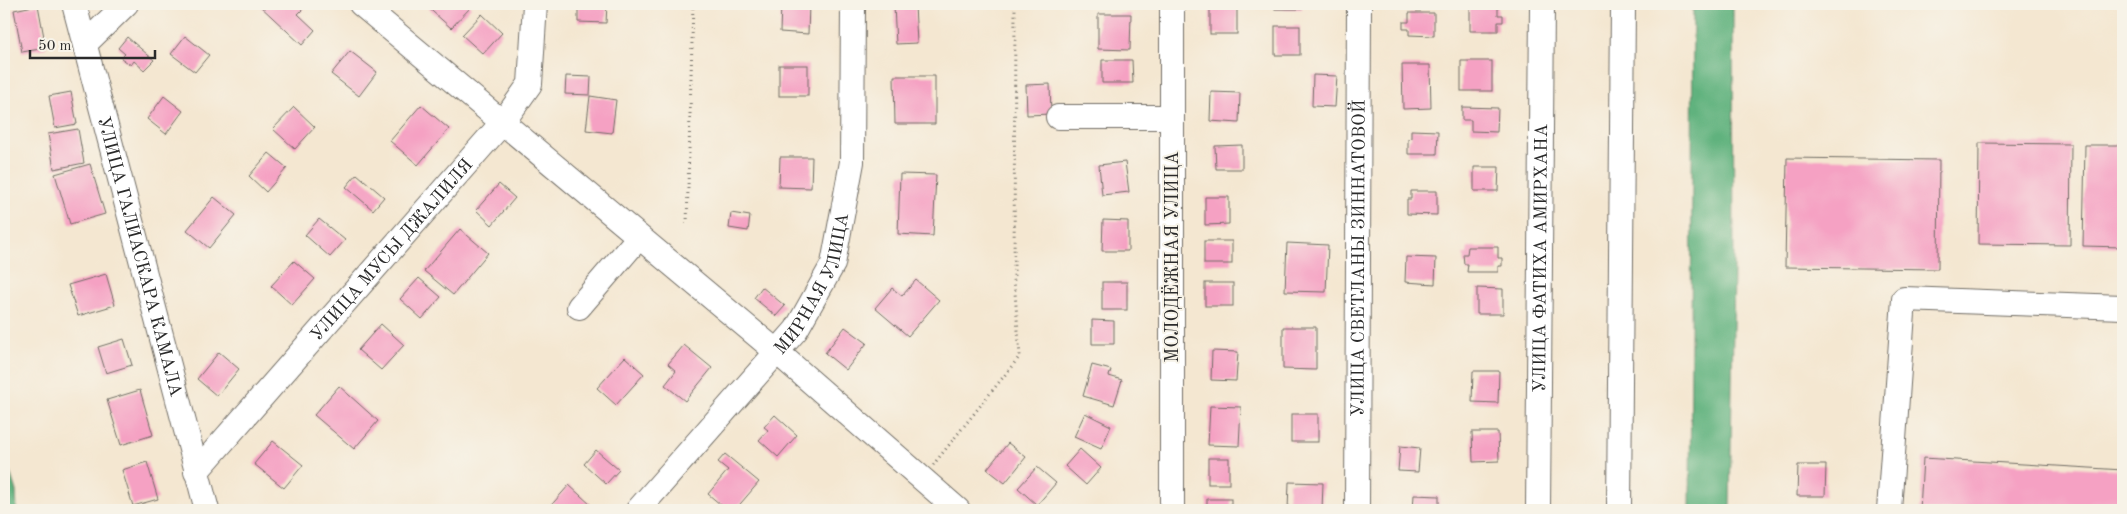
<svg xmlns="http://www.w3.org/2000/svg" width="2127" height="514" viewBox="0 0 2127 514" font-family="'Old Standard TT',serif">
  <rect width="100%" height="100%" fill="#f7f3e8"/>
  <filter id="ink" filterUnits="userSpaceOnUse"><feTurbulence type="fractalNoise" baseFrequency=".02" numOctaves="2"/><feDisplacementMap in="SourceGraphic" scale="10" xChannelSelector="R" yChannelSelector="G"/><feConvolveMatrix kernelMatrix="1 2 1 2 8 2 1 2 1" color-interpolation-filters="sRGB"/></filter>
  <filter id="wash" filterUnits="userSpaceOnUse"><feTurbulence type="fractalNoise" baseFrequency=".0096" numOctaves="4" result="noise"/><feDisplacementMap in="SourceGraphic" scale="20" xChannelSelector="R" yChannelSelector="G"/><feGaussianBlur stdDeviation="1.12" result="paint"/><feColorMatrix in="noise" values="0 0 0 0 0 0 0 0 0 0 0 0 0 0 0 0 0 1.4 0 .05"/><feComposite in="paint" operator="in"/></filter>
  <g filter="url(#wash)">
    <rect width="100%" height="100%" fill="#f4e7d1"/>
    <g fill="#60b27e" stroke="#466e54">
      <path d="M1693,4H1733L1734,269L1730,510H1690Z"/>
      <path d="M4,453L16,491L17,510H4Z"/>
    </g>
    <g id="blocks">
      <g fill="#f5a1c3">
        <path d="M258,4H298L303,9L298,14L315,30L302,45Z"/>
        <path d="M424,4H467L471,7L451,28Z"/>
        <path d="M578,4H607L606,23L578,22Z"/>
        <path d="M781,4H809L808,34L780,32Z"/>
        <rect x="1210" y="4" width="27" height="30"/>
        <rect x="1275" y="4" width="27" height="5"/>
        <path d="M38,5L46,48L22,52L14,10Z"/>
        <path d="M915,5L917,43L896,44L894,6Z"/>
        <path d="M1498,5V15H1503V22H1498V31H1470V6Z"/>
        <path d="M1409,13H1434V36L1409,35V29H1403V22H1409Z"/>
        <path d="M482,14L502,33L483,54L462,35Z"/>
        <path d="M1098,14H1131L1130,50L1098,49Z"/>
        <rect x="1275" y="26" width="25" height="29"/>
        <path d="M185,36L209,55L195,72L171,54Z"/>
        <path d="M127,37L154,60L144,70L134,61L131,65L121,58L125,54L118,48Z"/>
        <path d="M350,51L377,72L359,96L331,74Z"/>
        <path d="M1102,60H1132L1133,83H1102Z"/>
        <rect x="1461" y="61" width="31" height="30"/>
        <rect x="779" y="65" width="29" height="31"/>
        <path d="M1402,65H1430L1431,108L1403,109Z"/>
        <path d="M1313,75L1337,76L1335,107L1312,106Z"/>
        <path d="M566,76L591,77L590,95L565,94Z"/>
        <path d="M894,76H935V124H895Z"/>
        <path d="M1050,84L1051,114L1027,115L1026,85Z"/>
        <path d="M71,92L77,124L55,128L49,96Z"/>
        <path d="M1211,92L1240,93L1239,123L1210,121Z"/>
        <path d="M164,96L183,111L166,134L147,119Z"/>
        <path d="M590,96L616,100L612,133L586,130Z"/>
        <path d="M421,105L449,129L418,165L390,141Z"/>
        <path d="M294,107L315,127L295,149L273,129Z"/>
        <path d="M1462,107L1498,108L1497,132L1471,131V120H1462Z"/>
        <path d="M78,129L84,163L54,169L48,134Z"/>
        <path d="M1411,130L1438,131L1437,154H1408V139L1411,138Z"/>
        <path d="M1979,143L2071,144L2070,245L1978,244Z"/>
        <path d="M1242,145V169H1216L1215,146Z"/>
        <path d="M2085,145H2123V247L2083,246Z"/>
        <path d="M269,153L287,168L266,192L249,176Z"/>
        <path d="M780,157H812L811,188L779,187Z"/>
        <path d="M1787,158L1939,160L1938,269L1785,267Z"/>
        <path d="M1125,162L1129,192L1102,195L1099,165Z"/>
        <path d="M90,164L105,214L70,224L55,174Z"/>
        <path d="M1474,167H1499L1498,191H1474Z"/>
        <path d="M357,174L384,197L373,210L346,187Z"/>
        <path d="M900,174L936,175L933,236L898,234Z"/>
        <path d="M499,184L515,198L492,225L476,210Z"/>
        <path d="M1411,191H1437V215L1407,214V199H1411Z"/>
        <path d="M214,197L236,215L209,248L187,230Z"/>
        <path d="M1205,197H1229V224L1205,225Z"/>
        <path d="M731,213L750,216L748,231L729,228Z"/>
        <path d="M319,219L345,240L330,257L305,235Z"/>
        <path d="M1103,220L1128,221V251H1102Z"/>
        <path d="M460,229L488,253L453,295L424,271Z"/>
        <rect x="1204" y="241" width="28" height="23"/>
        <path d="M1287,243L1328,245L1326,292L1285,291Z"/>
        <path d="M1468,247H1498V258H1502V266H1498V272H1467L1468,264H1464L1463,254H1467Z"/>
        <path d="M1406,257L1436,258L1435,284L1405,282Z"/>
        <path d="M294,261L315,279L292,305L271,286Z"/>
        <path d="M106,274L115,305L78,316L68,285Z"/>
        <path d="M419,278L441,297L422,319L400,299Z"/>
        <path d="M916,280L939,300L908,336L875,308L892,288L902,296Z"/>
        <rect x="1102" y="282" width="25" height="28"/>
        <rect x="1205" y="283" width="28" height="23"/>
        <path d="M762,287L785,306L776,316L754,298Z"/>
        <path d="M1477,288L1503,289V314H1477Z"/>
        <path d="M1092,320L1114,321V344H1092Z"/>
        <path d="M381,324L404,345L381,370L358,350Z"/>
        <path d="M845,327L867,343L846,370L825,353Z"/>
        <path d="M1283,327H1316V370L1283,369Z"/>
        <path d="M124,339L132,365L106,373L98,347Z"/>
        <path d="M684,345L712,368L685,401L665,385L676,371L668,364Z"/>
        <path d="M1212,351L1238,352L1236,381L1211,380Z"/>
        <path d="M219,352L239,369L217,396L197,379Z"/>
        <path d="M625,357L644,374L616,405L597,388Z"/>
        <path d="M1092,365L1111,370L1109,376L1122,380L1114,405L1083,396Z"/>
        <path d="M1473,371H1499L1498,403L1472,402Z"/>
        <path d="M339,386L378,421L354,449L314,415Z"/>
        <path d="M140,390L153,435L121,445L107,400Z"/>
        <path d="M1210,406L1241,407L1239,446L1208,445Z"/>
        <path d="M1085,413L1111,426L1101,449L1074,437Z"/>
        <rect x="1291" y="414" width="27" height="28"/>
        <path d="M775,415L797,435L778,457L759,440L768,430L764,427Z"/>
        <path d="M1472,432H1498L1499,461L1473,462Z"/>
        <path d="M273,441L303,465L284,488L254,464Z"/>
        <path d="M1008,443L1026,457L1005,483L987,469Z"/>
        <path d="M1400,446L1420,448L1418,472L1398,471Z"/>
        <path d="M1080,449L1101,468L1086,485L1065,466Z"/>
        <path d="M596,450L619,470L606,484L584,464Z"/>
        <path d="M725,454L759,482L735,510H727L708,494L728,470L718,462Z"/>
        <rect x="1208" y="458" width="21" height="26"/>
        <path d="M1923,458L2123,470V510H1920Z"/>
        <path d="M147,462L158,499L133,506L122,470Z"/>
        <path d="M1798,465H1826L1825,496H1797Z"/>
        <path d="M1037,467L1056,483L1037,505L1018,488Z"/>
        <path d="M1289,482L1323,483L1322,510H1288Z"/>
        <path d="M569,485L591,505L587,510H547Z"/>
        <path d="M1414,495L1439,496V510H1413Z"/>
        <rect x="1207" y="499" width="24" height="11"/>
      </g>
    </g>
  </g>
  <g filter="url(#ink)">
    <use href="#blocks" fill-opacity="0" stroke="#716d65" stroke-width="1"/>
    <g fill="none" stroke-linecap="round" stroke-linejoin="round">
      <defs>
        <g id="minor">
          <path id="s1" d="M74,4L207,510"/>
          <path d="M361,4L777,352L958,510"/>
          <path d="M86,43L126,4"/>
          <path d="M1058,117H1172"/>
          <path d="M579,307L639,237"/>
          <path id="s2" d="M196,472L503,122L530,84L535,4"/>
          <path id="s3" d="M638,510L796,330L833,264L852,162L853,4"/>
          <path d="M1172,510V4"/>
          <path id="s4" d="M1357,510L1359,4"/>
          <path id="s5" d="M1538,510L1542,4"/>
          <path d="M1619,510L1623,4"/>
          <path d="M1889,510L1904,299L2123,307"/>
        </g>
      </defs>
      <use href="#minor" stroke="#716d65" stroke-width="26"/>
      <g stroke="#716d65" stroke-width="3" stroke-dasharray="1 4" stroke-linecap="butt">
        <path d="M687,224L693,4"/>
        <path d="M933,465L1020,356L1014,280L1015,4"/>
      </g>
      <use href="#minor" stroke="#fff" stroke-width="24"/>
    </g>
  </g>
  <g text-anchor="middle" stroke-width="4" stroke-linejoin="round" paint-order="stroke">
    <g font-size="18" fill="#2b2b2b" stroke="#f7f3e8">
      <text dy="6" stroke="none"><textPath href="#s2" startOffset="296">УЛИЦА МУСЫ ДЖАЛИЛЯ</textPath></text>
      <text dy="6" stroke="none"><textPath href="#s1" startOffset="261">УЛИЦА ГАЛИАСКАРА КАМАЛА</textPath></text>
      <text transform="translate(1172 257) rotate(-90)" y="6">МОЛОДЁЖНАЯ УЛИЦА</text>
      <text dy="6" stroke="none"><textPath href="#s4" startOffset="252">УЛИЦА СВЕТЛАНЫ ЗИННАТОВОЙ</textPath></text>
      <text dy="6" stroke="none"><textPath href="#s5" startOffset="252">УЛИЦА ФАТИХА АМИРХАНА</textPath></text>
      <text dy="6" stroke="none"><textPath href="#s3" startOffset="289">МИРНАЯ УЛИЦА</textPath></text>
    </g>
  </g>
  <rect width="2127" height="514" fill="none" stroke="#f7f3e8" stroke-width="20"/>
  <path d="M30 50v8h125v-8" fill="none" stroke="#2b2b2b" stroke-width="2.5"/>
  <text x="38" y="50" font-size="15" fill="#2b2b2b" stroke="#f7f3e8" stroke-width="4" paint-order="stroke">50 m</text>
</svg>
